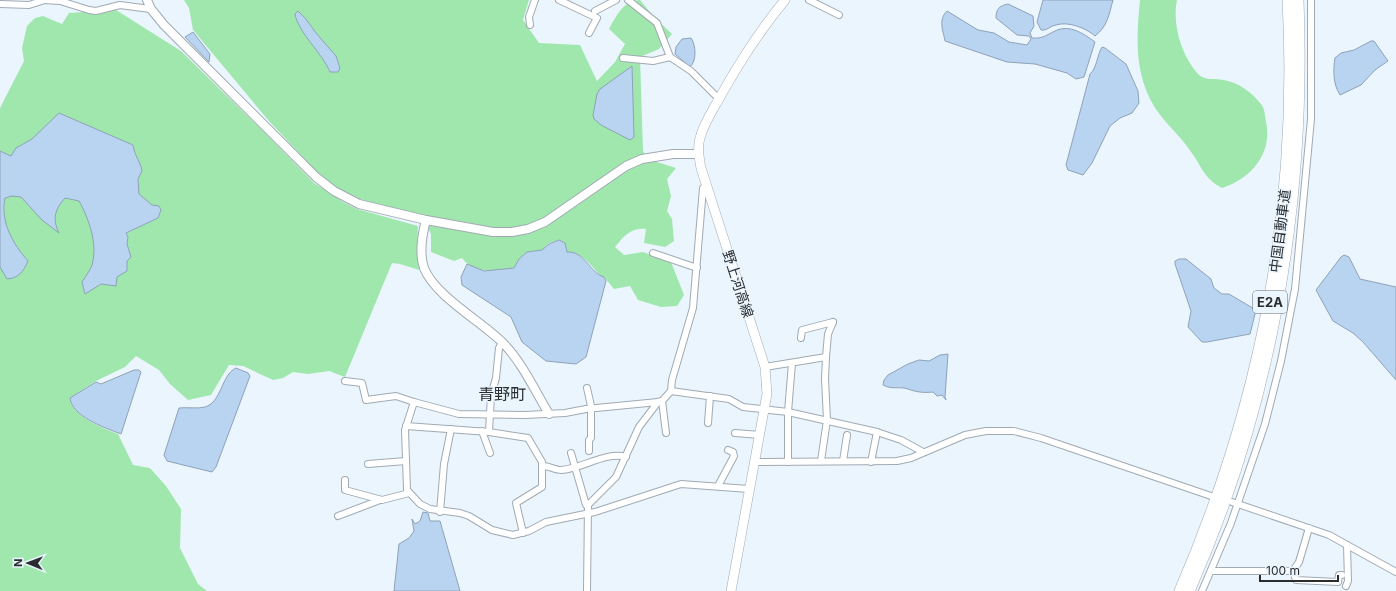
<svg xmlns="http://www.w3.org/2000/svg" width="1396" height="591" viewBox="0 0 1396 591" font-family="Inter,'Noto Sans JP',sans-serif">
  <rect width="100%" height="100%" fill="#ebf5fe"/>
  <g fill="#a0e7ae">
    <path d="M184,0H529L523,20L539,43L580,45L597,81L615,62L625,44L609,29C616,16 624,0 640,0L655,18L672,34L659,49L640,57L643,151L647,159L676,168L667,179L671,196L667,211L672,219L674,241L665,247L644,243L646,229C631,227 624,236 615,247L624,255L643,252L671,262L684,295L677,306L661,307L638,300L630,286L614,289L604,277L600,275C591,266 581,251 567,252L565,243L559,240L549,243L542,250L527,252L519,259L514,268C496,271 475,275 462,258L454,261L431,252V234L421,215L359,199L344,193L317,172L268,120L193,30L189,8Z"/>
    <path d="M1140,0H1177C1172,24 1181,55 1198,74C1204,81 1216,78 1224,80C1240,83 1251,92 1261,104C1265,109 1265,116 1266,122C1273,153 1251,179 1222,188C1203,178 1202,166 1189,149C1180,136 1167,125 1158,112C1134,78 1136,39 1140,0Z"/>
    <path d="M116,10L181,51L261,129L314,183L343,202L357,209L418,226L417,249L419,270L400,264L392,263L345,377L329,371L308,374L293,372L283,378L273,380L243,366L229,365L211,395L188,400L170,384L159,370L136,356L125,367L96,381L70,398C71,416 103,428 118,434L133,465L150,468L166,486L181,509L180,548L198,584L207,591H0V108L24,61L22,48L27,26L35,18L43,16L62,24L69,13Z"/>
  </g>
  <g fill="#b9d4f1" stroke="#8ea2b7">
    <path d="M1043,0H1113C1109,14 1108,26 1095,36C1086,28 1068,21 1056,25C1050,26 1047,31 1041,30L1037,22Z"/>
    <path d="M1008,4L1033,16L1034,26L1030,33L1032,38C1043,39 1046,35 1055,31C1069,24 1083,33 1095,42L1084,77L1076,79L1067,73L1035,64L1007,62L945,41C943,30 938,20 947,11L978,30L994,33L1009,42L1027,45L1031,39L1029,36L1017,35L996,18C996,9 999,6 1008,4Z"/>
    <path d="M298,11L306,19L316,33L336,56L340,68L338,72H330C322,53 298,32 295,14Z"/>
    <path d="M193,32L210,54L209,62L185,37Z"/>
    <path d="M691,38C696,45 697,61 690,67L675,54L676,47L682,39Z"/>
    <path d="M1371,41H1374L1388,61L1375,70L1361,85L1340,95C1333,84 1333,71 1335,58L1341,53L1354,50Z"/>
    <path d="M1102,47L1105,48L1126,64L1138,91L1139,103L1132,113L1120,118L1110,126L1092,163L1083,175L1068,170L1066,165L1090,74C1097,68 1097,55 1102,47Z"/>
    <path d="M632,66L634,137L630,140L601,125L594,119L593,115L597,94L600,89Z"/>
    <path d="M59,113L133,145C135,157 140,160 142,171L138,179L139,194L152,205L159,206L161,210L158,218L126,233L128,237L127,244L131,257L127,261V271L117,277L116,286L101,284L85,294L82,282C85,277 90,271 92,265C98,244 89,219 79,201L65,198C55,209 52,219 59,233L42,220L21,197L12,196L5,198C0,222 13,244 28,261C23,272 19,278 7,279L0,267V151L11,156L16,148L32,139Z"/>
    <path d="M559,240L565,243L567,252C585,251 589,272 604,277L606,281L586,357L576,364L546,361L522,342L511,317L462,285L461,277L467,264L484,271L514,268L519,259L527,252L542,250L549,244Z"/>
    <path d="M1344,255L1349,257L1360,279L1396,287V380L1363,342L1353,333L1333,321L1316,290L1341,257Z"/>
    <path d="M1179,259H1186L1211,279L1214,288L1222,294H1229L1256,310L1250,334L1207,342H1202L1188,327L1191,311L1175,264V261Z"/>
    <path d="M948,354L945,397L946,400L942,395L937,396L933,392C923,393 916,392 908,389C900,386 892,390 883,385L884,380L888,375L908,364L919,360L929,361L940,355Z"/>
    <path d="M236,368L248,373L250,376L216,467L212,472L167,461L164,455L179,408C187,407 198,409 205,407C222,402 221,375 236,368Z"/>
    <path d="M134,370H139L141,372L121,434C106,428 72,417 70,398L96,382L101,384Z"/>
    <path d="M423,512L428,513L430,521H440L460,591H394L399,544L409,538L414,531L412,519L415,524L420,521Z"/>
  </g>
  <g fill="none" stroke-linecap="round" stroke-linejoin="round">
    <defs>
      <g id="minor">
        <path d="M44,0L60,1L89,10L96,11L120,5L150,9"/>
        <path d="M559,0L597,18L589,33"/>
        <path d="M628,0L657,23L670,57L691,71L719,99"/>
        <path d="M809,0L839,15"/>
        <path d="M0,4L29,5L45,0"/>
        <path d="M595,11L616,0"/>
        <path d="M530,25L529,17L535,0"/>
        <path d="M623,58L653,61L670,57"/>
        <path d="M653,253L697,268"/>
        <path d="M801,338L802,330L833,322"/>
        <path d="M765,367L826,357"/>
        <path d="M345,381L362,383L366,400L396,396L414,402"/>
        <path d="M587,388L591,406V438L589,440V451"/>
        <path d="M671,391L672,380L693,308L703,188L706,185"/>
        <path d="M662,401L666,433"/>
        <path d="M708,423L710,396"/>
        <path d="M406,426L489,432L528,438L542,462V487L516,503L523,533"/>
        <path d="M482,431L490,453"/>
        <path d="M489,432L491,395L496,378L499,348L502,342"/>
        <path d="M735,433L760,435"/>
        <path d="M571,453L586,505H588"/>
        <path d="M821,461L827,420L825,379L826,357L828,334L833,322"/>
        <path d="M843,461L847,435"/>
        <path d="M755,462L897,461L911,458L965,435L986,431H1014L1041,438L1211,496"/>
        <path d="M788,462V412L792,363"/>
        <path d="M871,462L877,432"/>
        <path d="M368,464L406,461"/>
        <path d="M543,466C549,466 555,470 561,470C582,469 606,451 626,457"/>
        <path d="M345,480V490L382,500L409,493"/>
        <path d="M718,486L734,456L733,452L728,450"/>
        <path d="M749,489L681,484L595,512L546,522L529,531L513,535L492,530L469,516L460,513L430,509L420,504L407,490L405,430L414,402L459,414L525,415L565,413L586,409L658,402L662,401L671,391L729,399L743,407L788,412L877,432L901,440L923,452"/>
        <path d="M1232,502L1329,535L1396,572"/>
        <path d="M440,512L444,464L451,429"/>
        <path d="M338,516L380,500"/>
        <path d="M1309,528L1299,562L1293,571L1296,580L1338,582L1339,575H1342"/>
        <path d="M1211,571H1293"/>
        <path d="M1346,586L1348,581L1347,545"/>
        <path d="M587,591L588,505L616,477L639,427L658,402"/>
        <path d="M1202,591L1231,523L1265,424L1281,361L1295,289L1311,119V0"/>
      </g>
      <g id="tertiary">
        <path d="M147,0L151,9L164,25L316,177L334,191L359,204L426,220L493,232H512L528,229L545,222L626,166L642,159L673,154H698"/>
        <path d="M426,220C422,235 419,253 424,268C435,296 481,321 503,343C522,362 535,391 549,414"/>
      </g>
      <path id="secondary" d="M731,591L764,410L767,394L765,367L701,168C699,158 697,147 700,138C704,123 713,110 720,97C739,63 760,30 785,0"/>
      <g id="motorway">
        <path d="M1180,591C1262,401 1299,207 1288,0"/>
        <path d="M1189,591C1272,404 1306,203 1298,0"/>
      </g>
    </defs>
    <use href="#minor" stroke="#a1aab2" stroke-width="8"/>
    <use href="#tertiary" stroke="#a1aab2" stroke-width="10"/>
    <use href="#secondary" stroke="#a1aab2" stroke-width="10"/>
    <use href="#motorway" stroke="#a1aab2" stroke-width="12"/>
    <use href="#minor" stroke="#fff" stroke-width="6"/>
    <use href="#tertiary" stroke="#fff" stroke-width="8"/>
    <use href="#secondary" stroke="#fff" stroke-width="9"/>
    <use href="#motorway" stroke="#fff" stroke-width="11"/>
  </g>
  <g text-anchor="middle" stroke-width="3" stroke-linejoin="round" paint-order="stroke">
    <rect fill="#ebf5fe" stroke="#63696e" stroke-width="1" x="1253" y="291" width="34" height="22" rx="3"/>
    <g font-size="13" font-weight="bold" fill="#292d30">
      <text x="1270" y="307">E2A</text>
    </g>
    <g font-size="14" fill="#292d30" stroke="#ebf5fe">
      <text transform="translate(1280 231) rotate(-83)" y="5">中国自動車道</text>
      <text transform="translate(738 284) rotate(72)" y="5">野上河高線</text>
    </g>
    <g font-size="16" fill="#292d30" stroke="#ebf5fe">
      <text x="502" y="400">青野町</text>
    </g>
  </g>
  <g transform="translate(28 563) rotate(271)" stroke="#ebf5fe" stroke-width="3" paint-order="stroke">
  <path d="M0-3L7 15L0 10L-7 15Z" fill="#292d30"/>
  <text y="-6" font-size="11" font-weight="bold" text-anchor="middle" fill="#292d30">N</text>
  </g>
  <path d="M1260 575v6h78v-6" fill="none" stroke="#292d30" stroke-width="2"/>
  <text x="1266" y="575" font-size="12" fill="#292d30" stroke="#ebf5fe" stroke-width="3" paint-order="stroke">100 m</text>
</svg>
